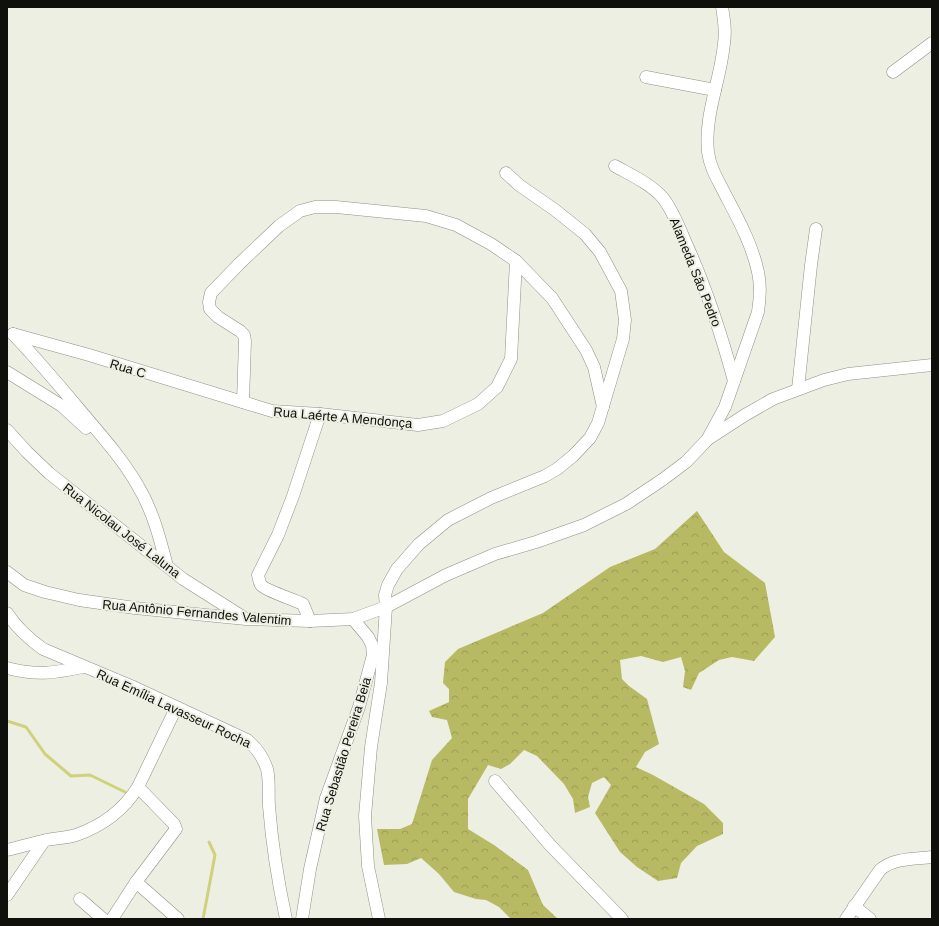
<svg xmlns="http://www.w3.org/2000/svg" width="939" height="926" viewBox="0 0 939 926" font-family="Helvetica,sans-serif">
  <defs>
    <pattern id="forest-crowns" width="20" height="18" patternUnits="userSpaceOnUse"><rect width="20" height="18" fill="#b8b963"/><path d="M2 6a3 3 0 1 1 6 0M12 15a3 3 0 1 1 6 0" fill="none" stroke="#9d9e55"/></pattern>
  </defs>
  <rect width="100%" height="100%" fill="#eeefe3"/>
  <path fill="url(#forest-crowns)" d="M697,511L724,552L765,583L775,637L754,661L732,657L719,660L699,673L691,690L683,687L685,671L681,657L663,662L641,656L620,660L622,679L629,686L647,699L659,744L645,752L636,767L653,775L704,804L723,823V834L697,846L681,863L677,878L658,881L637,867L620,852L595,813L611,785L604,777L592,783L588,797L590,807L575,813L573,799L564,784L537,756L524,750L510,764L501,769L488,765L468,799V829L494,845L528,870L543,905L558,919H511L499,907L486,900L476,899L454,892L439,874L421,858L407,864L384,865L377,829H400L412,824L432,760L452,738L447,720L432,717L429,711L449,702V689L443,683L445,662L458,649L543,613L610,567L655,549Z"/>
  <g fill="none" stroke-linecap="round" stroke-linejoin="round">
    <g stroke="#d0d17b" stroke-width="3">
      <path d="M7,721L26,727L45,754L71,776L90,775L125,792"/>
      <path d="M203,919L215,855L209,842"/>
    </g>
    <defs>
      <g id="minor">
        <path d="M893,72L932,43"/>
        <path d="M646,77L715,90"/>
        <path d="M615,166C631,175 651,184 663,198C673,211 679,227 685,241C706,287 721,333 734,381"/>
        <path d="M13,334L89,355L272,411L320,414L418,425L443,421L478,404L497,387L511,359L516,261"/>
        <path d="M13,334C36,358 58,384 79,409C100,434 122,458 138,486C153,511 160,539 167,566"/>
        <path d="M7,372L62,406L86,428"/>
        <path d="M798,389L811,265L816,229"/>
        <path d="M243,402L245,341L244,335L240,331L218,317L210,309L209,302L211,293L239,264L279,226L300,211L315,207H336L426,216L456,225L491,244L516,261L552,298L586,350L594,367L603,407"/>
        <path d="M7,430L27,452L49,473L183,579L243,617"/>
        <path d="M708,439L745,415L773,399L824,380L848,374L932,365"/>
        <path d="M7,572L24,585L45,592L79,600L135,608L246,619L310,621L353,619L386,607L446,575L495,554L536,542L584,525L626,504L662,480L686,462L707,440L725,407L758,312C760,299 761,285 758,272C752,244 738,219 725,194C718,180 710,168 708,152C704,115 721,79 724,43C726,31 724,19 722,7"/>
        <path d="M7,613C16,627 29,639 43,649L131,686L247,740C257,748 263,757 267,769C270,781 268,795 269,806C272,844 278,882 286,919"/>
        <path d="M310,621L303,604C293,599 266,591 261,585C259,582 259,579 258,575L278,535L293,496L320,414"/>
        <path d="M7,668C37,676 54,673 83,667"/>
        <path d="M495,781L550,845L622,919"/>
        <path d="M7,850C20,847 33,843 46,840C56,838 67,838 76,835C102,826 123,811 138,787L176,708"/>
        <path d="M136,882L178,919"/>
        <path d="M7,895L44,841"/>
        <path d="M80,899L103,919"/>
        <path d="M854,906L870,919"/>
        <path d="M112,919L136,882L176,829L174,824L138,787"/>
        <path d="M302,919L310,869L326,798L359,707L373,655L372,645L368,637L353,619"/>
        <path d="M379,919L368,866L365,816L371,747L381,683L386,607L385,595L388,585L397,569L419,544L448,520L491,498L545,476L557,469L573,456L590,438L598,423L623,339L625,320L621,291L600,252L585,234L555,210L519,185L506,173"/>
        <path d="M846,919L880,870C893,858 914,859 932,857"/>
      </g>
    </defs>
    <use href="#minor" stroke="#8f9085" stroke-width="13"/>
    <use href="#minor" stroke="#fff" stroke-width="12"/>
  </g>
  <g text-anchor="middle" stroke-width="4" stroke-linejoin="round" paint-order="stroke">
    <g font-size="13" fill="#0f0f0c" stroke="#eeefe3">
      <text transform="translate(696 272) rotate(68)" y="5">Alameda São Pedro</text>
      <text transform="translate(128 368) rotate(17)" y="5">Rua C</text>
      <text transform="translate(343 417) rotate(5)" y="5">Rua Laérte A Mendonça</text>
      <text transform="translate(122 530) rotate(38)" y="5">Rua Nicolau José Laluna</text>
      <text transform="translate(197 612) rotate(5)" y="5">Rua Antônio Fernandes Valentim</text>
      <text transform="translate(174 708) rotate(25)" y="5">Rua Emília Lavasseur Rocha</text>
      <text transform="translate(343 754) rotate(-73)" y="5">Rua Sebastião Pereira Beia</text>
    </g>
  </g>
  <rect width="939" height="926" fill="none" stroke="#0f0f0c" stroke-width="16"/>
</svg>
